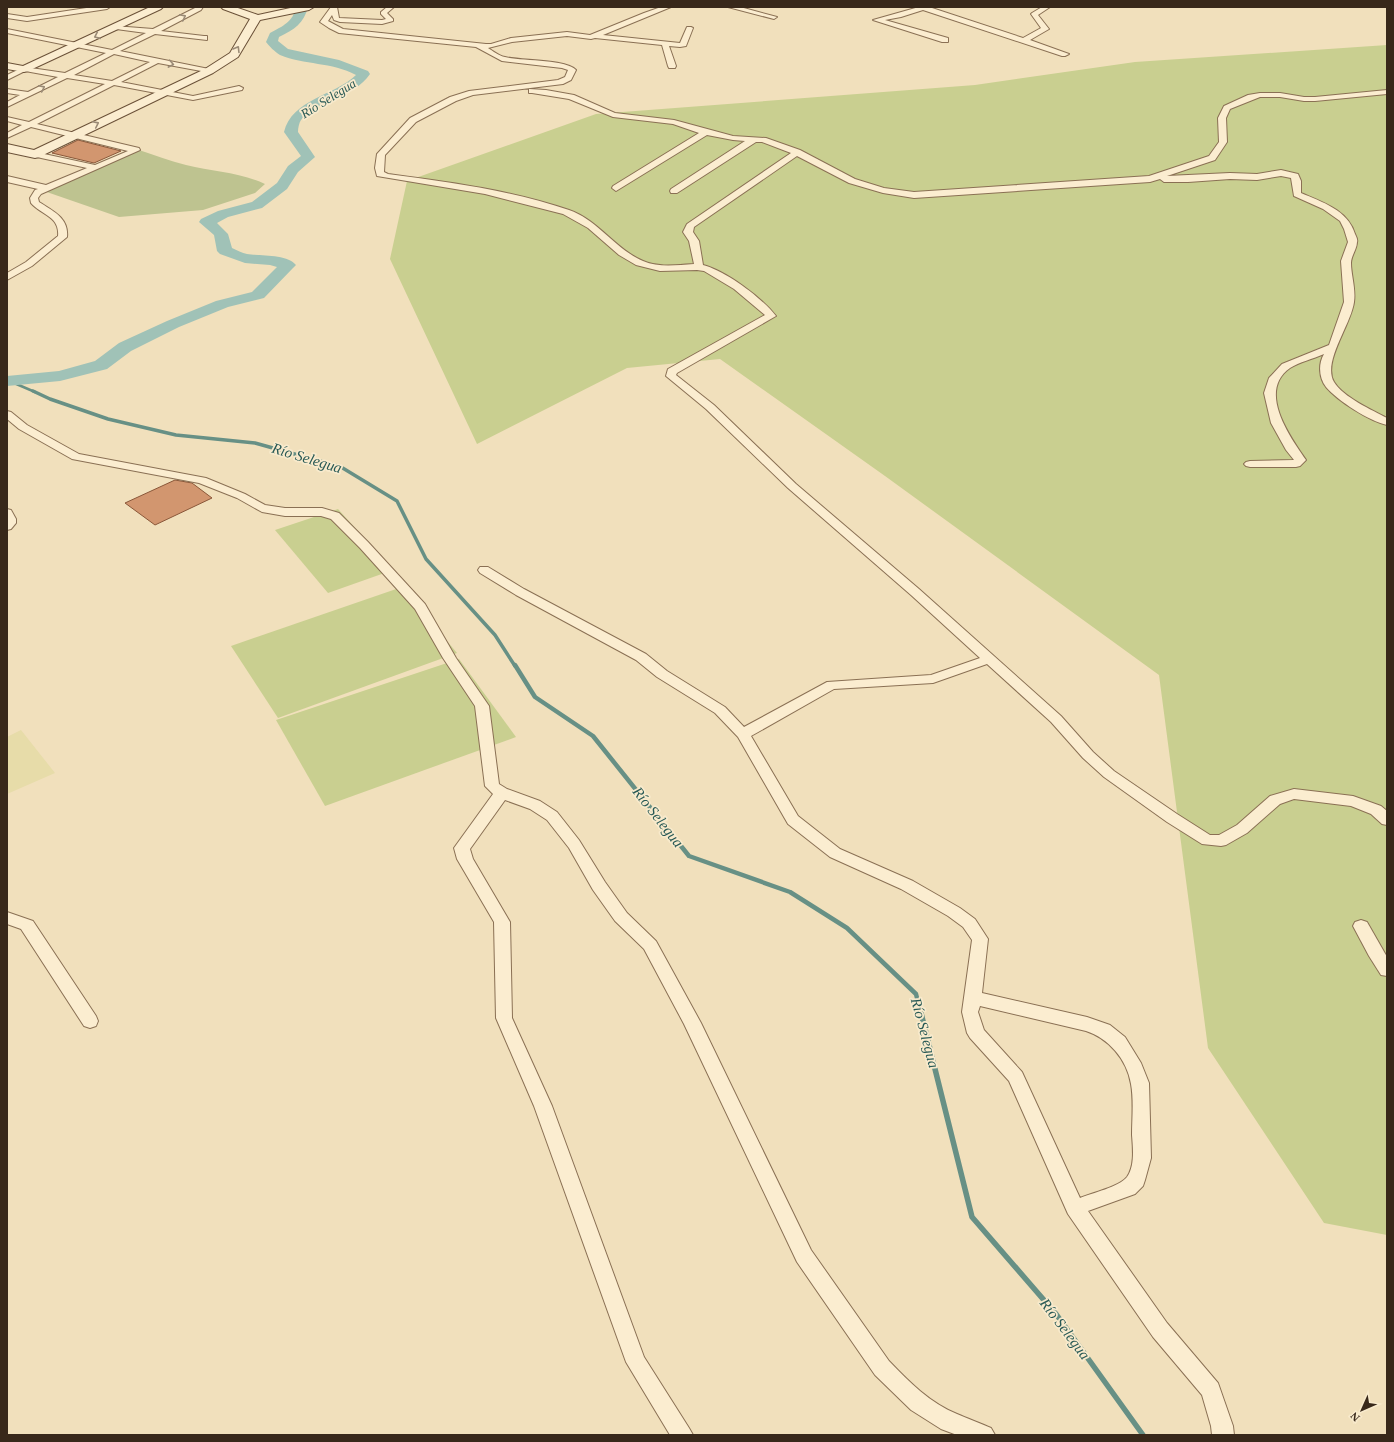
<svg xmlns="http://www.w3.org/2000/svg" width="1394" height="1442" viewBox="0 0 1394 1442" font-family="Georgia,serif">
  <rect width="100%" height="100%" fill="#f1e0bc"/>
  <path fill="#e7dca9" d="M21,730L55,773L7,794V737Z"/>
  <g fill="#c9cf90">
    <path d="M1387,45V1235L1324,1223L1208,1048L1159,675L885,476L720,359L627,368L477,444L390,259L407,181L596,114L975,85L1135,62Z"/>
    <path d="M338,509L393,570L328,593L275,530Z"/>
    <path d="M402,587L457,653L278,718L231,646Z"/>
    <path d="M459,659L516,737L325,806L276,720Z"/>
  </g>
  <path fill="#bec390" d="M139,150C155,155 170,161 186,165C213,172 240,172 265,184L255,193L203,210L119,217L41,190Z"/>
  <g fill="none" stroke-linecap="round" stroke-linejoin="round">
    <path stroke="#679085" stroke-width="2.5" d="M7,380L35,392"/>
    <path stroke="#679085" stroke-width="3.5" d="M33,391L50,399L108,419L176,435L255,443L341,467L397,501L426,559L495,635L515,666"/>
    <path stroke="#679085" stroke-width="4.5" d="M515,665L535,697L593,736L689,856L790,892L847,928L916,994L920,1010"/>
    <path stroke="#679085" stroke-width="5.5" d="M920,1009L972,1217L1056,1314L1143,1435"/>
    <path fill="#a0c2b7" fill-rule="evenodd" d="M296,7H308C304,23 294,30 279,37L278,41L288,49L339,60L368,71L370,74C354,98 317,100 301,120C299,123 298,128 298,132L315,157L298,172L287,189L262,208L228,217L217,223L228,234L232,248C237,250 242,253 247,254C260,256 288,254 296,265L293,268L264,298L228,307L179,327L131,351L107,369L60,381L7,386V376L59,371L95,361L119,343L167,321L216,301L252,292L277,267L270,265L245,263L220,254L217,251L214,235L199,222L201,219L218,211L252,202L277,183L288,166L301,156L284,132C292,99 334,96 356,75C332,62 304,65 280,55C275,52 269,46 266,42L270,33C283,26 293,22 296,7Z"/>
  </g>
  <g fill="#d2966f" stroke="#8a5739">
    <path d="M78,140L121,151L94,163L52,153Z"/>
    <path d="M175,480L192,483L212,498L155,525L125,503Z"/>
  </g>
  <g fill="none" stroke-linecap="round" stroke-linejoin="round">
    <defs>
      <g id="street">
        <path d="M93,7H110L107,9L27,21L7,18V14L27,17Z"/>
        <path d="M197,7H203L201,10L161,31L204,36H207V40L155,34L120,51L209,69L213,71L212,73L158,63L121,82L193,96L239,86L243,88L242,90L193,100L114,85L37,124L139,148L140,150L41,194L38,198L39,202C53,211 69,218 67,237L32,266L7,280V273L26,262L58,236C60,216 41,215 31,203L30,198L35,190L38,189L7,182V176L46,185L87,168L32,156L31,154L35,152L95,165L128,151L31,127L7,138V133L22,125L7,121V117L29,122L105,84L67,78L7,107V102L20,95L7,93V89L28,92L58,77L25,71L7,80V75L24,67L65,73L106,53L7,33V29L112,50L146,33L116,29L112,27L114,26L153,29ZM114,54L150,62L112,81L74,75Z"/>
        <path d="M331,7H337L339,18L382,20L386,19L381,14V12L387,7H394L387,13L393,19V21L382,24L340,22L334,20L332,15L328,21L343,29L486,44H491L511,38L567,32L590,35L644,13L661,7H671L603,35L680,43L687,27H691L693,28L686,46L680,47L669,46L676,66L675,68H669L668,66L662,45L595,38L591,39L567,36L512,42L488,48C493,51 499,56 505,57C520,61 567,59 576,70L571,80L563,84L473,95L456,101L416,122L385,155L384,172L388,174C448,182 511,190 569,210C598,220 615,249 643,261C659,268 677,265 694,264L689,241L683,232L687,224L791,153L762,142H756L677,193H671L670,191L671,189L745,141L733,140L707,135L616,191L612,188L613,186L699,133L673,124L613,117L569,99L532,93H529V89L546,90L574,95L615,113L674,120L733,136L766,138L800,150L855,179L884,188L914,192L1149,176L1209,156L1219,142L1218,118L1224,106L1248,95L1260,93H1280L1304,97H1315L1387,90V94L1315,101H1304L1280,97H1260L1230,109L1226,118L1227,142L1215,160L1167,176L1230,173L1257,174L1281,170L1298,174L1301,181V193C1322,202 1348,210 1355,234C1356,236 1358,240 1357,242C1357,249 1351,256 1351,263C1351,275 1356,289 1354,302C1351,325 1322,362 1334,382C1343,397 1372,410 1387,418V425C1369,421 1338,401 1326,387C1319,378 1318,364 1324,354C1313,359 1299,362 1290,368C1257,391 1290,437 1306,460L1300,466L1296,467H1250L1246,466L1244,464L1246,462L1250,461L1294,460L1286,450L1271,423L1264,393L1269,378L1282,364L1329,345L1344,302L1341,261L1348,242L1344,229L1340,221L1323,209L1294,196L1291,178L1281,176L1257,180L1230,179L1188,182H1164L1160,179L1150,182L914,198L883,193L849,183L797,156L694,227L693,232L699,241L703,265C726,271 762,298 776,316L677,373L676,375L714,405L796,484L919,589L1061,716L1093,752L1114,771L1177,814L1210,835H1219L1237,825L1270,796L1294,789L1353,796L1381,806L1387,811V825L1382,824L1371,814L1351,806L1294,799L1280,804L1247,833L1226,845L1221,846L1202,844L1167,822L1104,777L1083,758L1051,722L987,664L933,683L834,689L751,736L798,816L840,849L913,881L960,908L975,919L988,939L982,993L1087,1017L1110,1025L1125,1037L1141,1063L1149,1083L1151,1158L1145,1180L1143,1186L1135,1194L1088,1211L1167,1323L1218,1383L1233,1426L1234,1435H1212L1211,1426L1202,1395L1153,1337L1068,1214L1009,1081L970,1038L967,1033L962,1012L972,940L963,927L948,916L901,889L830,857L788,824L738,737L715,713L657,677L636,660L516,595L480,573L478,570L480,567H488L524,589L646,654L667,671L725,707L744,727L827,682L931,675L980,658L911,595L788,488L706,409L666,376L668,369L765,315L734,289L704,271L697,270L660,271L636,265L619,255L588,228L563,214L485,194L377,176L375,168L377,154L410,118L450,97L469,91L558,80L565,77L568,70L562,68L502,61L476,47L339,33L329,28L320,22ZM980,1006L1086,1031C1108,1038 1127,1059 1131,1084C1134,1100 1132,1119 1132,1135C1133,1148 1135,1166 1127,1177C1119,1187 1092,1193 1080,1198L1022,1072L984,1030L978,1012Z"/>
        <path d="M728,7H740L777,17L774,19Z"/>
        <path d="M919,7H929L1023,38L1041,28L1031,14L1032,13L1042,7H1050L1038,15L1049,29L1030,40L1069,54L1065,56H1062L923,10L901,17L885,20L948,38V42H942L873,20Z"/>
        <path d="M7,411L11,412L27,425L79,454L206,478L245,494L265,505L285,508H322L339,513L368,542L425,604L456,658L489,706L499,784L507,789L540,801L557,812L579,840L605,882L627,913L656,941L701,1023L811,1250L889,1361C909,1382 930,1403 957,1414C968,1419 980,1423 991,1428L995,1435H957L941,1429L911,1410L875,1375L797,1262L684,1024L644,949L615,921L593,890L569,848L547,820L530,809L505,800L470,849L473,859L510,922L512,1018L552,1106L644,1357L689,1428L693,1435H670L626,1362L534,1106L496,1018L494,922L457,859L454,848L493,794L485,786L475,706L443,658L415,609L360,548L331,519L321,516H285L262,512L237,498L199,483L72,459L19,429L7,419Z"/>
        <path d="M7,509L11,510L16,519V523L11,529L7,530Z"/>
        <path d="M7,912L33,921L96,1016L98,1021L96,1026L90,1028L84,1026L21,929L7,924Z"/>
        <path d="M1361,920L1367,922L1387,957V976L1381,975L1369,956L1353,926L1355,922Z"/>
      </g>
      <g id="secondary">
        <path d="M150,7H163L161,9L28,71L24,72L7,69V63L23,66Z"/>
        <path d="M221,7H235L258,15L295,7H314L309,10L260,20L238,57L213,73L39,157L35,158L7,152V144L34,150L205,69L230,53L250,19L223,9Z"/>
      </g>
    </defs>
    <use href="#street" stroke="#8a7054" stroke-width="2"/>
    <use href="#secondary" stroke="#6b5138" stroke-width="2"/>
    <use href="#street" fill="#fbedd0" fill-rule="evenodd"/>
    <use href="#secondary" fill="#fbedd0" fill-rule="evenodd"/>
  </g>
  <defs><path id="oneway-chevron" d="M-2-3.5L2.5 0L-2 3.5" fill="none" stroke-width="1.6" stroke-linecap="round" stroke-linejoin="round"/></defs>
  <g stroke="#9a8a75">
    <use href="#oneway-chevron" transform="translate(183 17) rotate(-27)"/>
    <use href="#oneway-chevron" transform="translate(97 36) rotate(156)"/>
    <use href="#oneway-chevron" transform="translate(237 49) rotate(-59)"/>
    <use href="#oneway-chevron" transform="translate(171 64) rotate(11)"/>
    <use href="#oneway-chevron" transform="translate(42 88) rotate(-26)"/>
    <use href="#oneway-chevron" transform="translate(96 124) rotate(-26)"/>
  </g>
  <g text-anchor="middle" stroke-width="3.5" stroke-linejoin="round" paint-order="stroke">
    <g font-size="13" font-style="italic" fill="#285955" stroke="#f8eacc">
      <text transform="translate(328 98) rotate(-32)" y="5">Río Selegua</text>
    </g>
    <g font-size="15" font-style="italic" fill="#285955" stroke="#f8eacc">
      <text transform="translate(307 458) rotate(17)" y="5">Río Selegua</text>
      <text transform="translate(658 817) rotate(52)" y="5">Río Selegua</text>
      <text transform="translate(925 1033) rotate(75)" y="5">Río Selegua</text>
      <text transform="translate(1065 1329) rotate(53)" y="5">Río Selegua</text>
    </g>
  </g>
  <rect width="1394" height="1442" fill="none" stroke="#38281a" stroke-width="16"/>
  <g transform="translate(1362 1410) rotate(225)" stroke="#f8eacc" stroke-width="3" paint-order="stroke">
  <path d="M0-3L7 15L0 10L-7 15Z" fill="#38281a"/>
  <text y="-6" font-size="11" font-weight="bold" text-anchor="middle" fill="#38281a">N</text>
  </g>
</svg>
